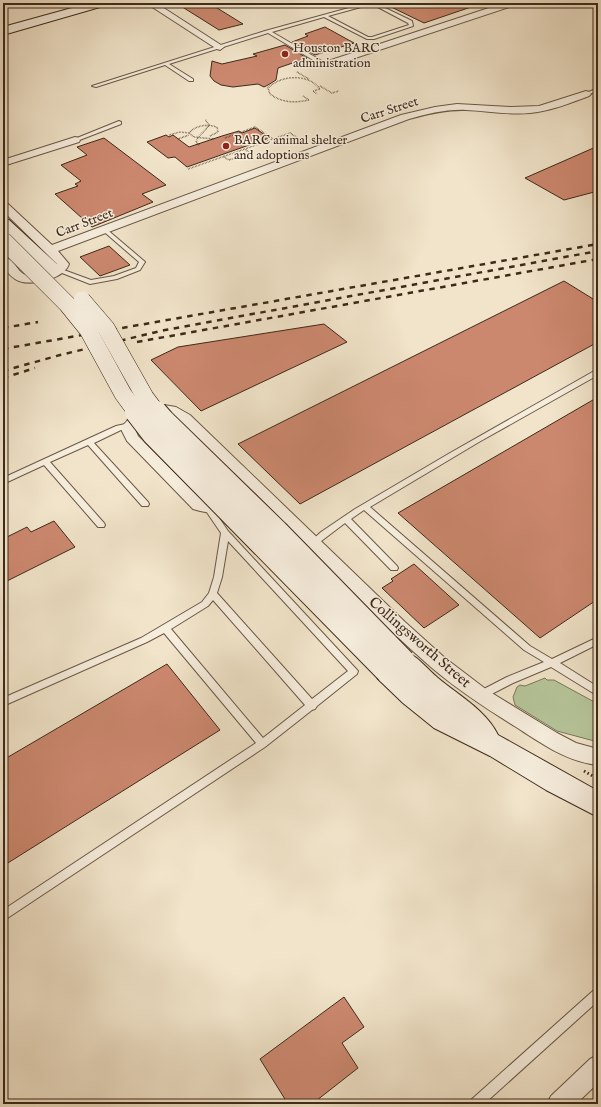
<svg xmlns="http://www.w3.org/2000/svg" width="601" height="1107" viewBox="0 0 601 1107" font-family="'IM FELL English',serif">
  <rect width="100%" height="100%" fill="#f1e4ca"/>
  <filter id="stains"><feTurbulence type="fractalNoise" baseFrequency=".005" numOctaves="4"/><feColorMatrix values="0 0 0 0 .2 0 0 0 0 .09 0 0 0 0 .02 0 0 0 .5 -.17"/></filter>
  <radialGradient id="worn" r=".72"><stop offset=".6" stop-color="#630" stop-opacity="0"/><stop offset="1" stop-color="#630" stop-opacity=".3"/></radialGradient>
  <path fill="#b6c59a" stroke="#7a785a" d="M545,678L547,680H554L598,704V742L557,731L515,705L513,697L517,687L520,685L525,686Z"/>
  <g fill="#cc886f" stroke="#3d2a19">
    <path d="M176,3H209L243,24L219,30Z"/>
    <path d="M383,3H477V5L424,23Z"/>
    <path d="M325,27L354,43L315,55L292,42L308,36L305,34Z"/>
    <path d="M285,45L307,58L278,68L276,80L268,85L264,87L258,84L233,87L221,85L214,81L210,76L212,61L222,64L257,56L253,54Z"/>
    <path d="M255,128L269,138L187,167L175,157L168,158L147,142L166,135L169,137L173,135L189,147L222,136L239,131L242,133Z"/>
    <path d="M104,138L166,185L142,194L153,202L92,227L55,194L78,186L75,184L81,181L61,165L87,155L77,147Z"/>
    <path d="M598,146V191L564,200L525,178Z"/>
    <path d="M109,246L130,265L100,276L80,257Z"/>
    <path d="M564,281L598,302V342L300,504L238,444Z"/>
    <path d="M324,324L347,342L201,411L151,360L178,347Z"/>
    <path d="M598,397V599L540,638L398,513Z"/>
    <path d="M54,521L75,547L3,583V539L27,527L31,532Z"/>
    <path d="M414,564L459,605L424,628L382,588L393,581L391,579Z"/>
    <path d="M167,664L220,730L3,866V760Z"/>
    <path d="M344,997L364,1027L342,1043L358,1068L312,1104H288L260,1059Z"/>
  </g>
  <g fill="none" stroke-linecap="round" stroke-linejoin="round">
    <defs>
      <g id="service">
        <path d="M367,3H375L412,21L413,26L374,39H367L324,17L272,32L327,64V66H323L268,33L169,64L193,79V81H189L165,65L96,87L92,86L265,31ZM372,4L408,23L409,25L372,37H368L328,16Z"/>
        <path d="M598,88V91L586,95L584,94Z"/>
        <path d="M119,121L121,122V124L77,141L72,140Z"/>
        <path d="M104,227L144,261L145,262L140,270L117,279L90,284L57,271V269H61L91,280L114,276L136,268L139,262L102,230V228Z"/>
        <path d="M596,370H598V375L479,442L370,507L530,646L552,659L598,637V644L560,663L598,687V696L551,667L513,683L484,698L481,699L478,698L477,695L478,692L507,677L544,662L524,650L364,510L351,519L397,566L398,568L397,570H391L345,523L316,545H310L309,543L321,532L355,509L450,453Z"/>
        <path d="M130,423L134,425L133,427L121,430L94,443L148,502L149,504L148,506H142L88,445L50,462L104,523L105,525L104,527H98L44,465L3,484V478L116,426Z"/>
        <path d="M208,505L211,506L228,531L358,671L357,674L317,706L315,709L312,710L265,747L3,921V910L256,743L164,633L147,642L3,706V698L141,638L202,602L209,593L214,577L221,533L204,508ZM228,541L348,671L312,699L217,593L222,577ZM213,600L305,705L263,738L171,629L208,606Z"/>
        <path d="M598,988V1001L484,1104H469L471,1100L594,990Z"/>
      </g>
      <g id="minor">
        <path d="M146,3H156L224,47L220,50L217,49Z"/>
        <path d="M504,3H516L515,5L328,67H322L320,65L322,63Z"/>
        <path d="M586,91L589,92L591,94L589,96C570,103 551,111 530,113C509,115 488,111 466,110C447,109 427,114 409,119L58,251L69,264C64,279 33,286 19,281C13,279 8,273 3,267V256C20,261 16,282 40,274C47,271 53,270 57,264L3,211V202L7,203L52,245L401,115L435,107L457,104L511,107L539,106Z"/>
        <path d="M75,137L79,138L80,140L79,142L3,166V160Z"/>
        <path d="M164,405L176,407L190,415L405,622L445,658L487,690L557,733L576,743L598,749V765C567,762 541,743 516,727C487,709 458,690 432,668C372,616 318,558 262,503C239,512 217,517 193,509L127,441L121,429C128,415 149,408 164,405ZM170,415L180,421L253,494C238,501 220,505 203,501L138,436L135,429L156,417Z"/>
        <path d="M598,1055V1083L576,1104H547L551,1096L590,1059Z"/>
      </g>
      <g id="secondary">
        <path d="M90,3H109L107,5L3,35V27Z"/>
        <path d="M3,218L9,220L59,266L61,270L59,274L53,275L47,274L3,232Z"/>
        <path d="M404,651C418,656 426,668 438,678C458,695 486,710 498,735L598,791V817L546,790L490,756L434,728L403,703L378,679L375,672L378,665L387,662L394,664L392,661L395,654Z"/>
      </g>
    </defs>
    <use href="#service" stroke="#6a5845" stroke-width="2"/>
    <use href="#minor" stroke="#6a5845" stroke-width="2"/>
    <use href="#secondary" stroke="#3d2a19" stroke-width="2"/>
    <g stroke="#3d2a19" stroke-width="1.5" stroke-dasharray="0.5 1" stroke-linecap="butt">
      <path d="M297,72L309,79"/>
      <path d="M320,86L332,93L339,91"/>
      <path d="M303,96L309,100C295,103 282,103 270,94L268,88C281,75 308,73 320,89L313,91L317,94"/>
      <path d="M169,135L180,132L189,133"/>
      <path d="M210,136L218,132L217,127C207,124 196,125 189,133L194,137L214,139"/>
      <path d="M225,138L255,127L273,139"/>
      <path d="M178,139L189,135"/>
      <path d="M199,145L196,142C199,134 205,132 209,125L205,119"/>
      <path d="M224,157L229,160L250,153L245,149"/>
      <path d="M188,169L290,133L306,143"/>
    </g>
    <path stroke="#3d2a19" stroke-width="3" stroke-dasharray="1.5 2.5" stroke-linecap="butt" d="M584,771L598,779"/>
    <use href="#service" fill="#f6eddd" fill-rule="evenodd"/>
    <use href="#minor" fill="#f6eddd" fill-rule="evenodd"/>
    <use href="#secondary" fill="#f6eddd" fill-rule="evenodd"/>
    <g stroke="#3d2a19" stroke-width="2.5" stroke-dasharray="5.5 5.5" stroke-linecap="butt">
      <path d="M3,328L38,322"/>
      <path d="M137,342L598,259"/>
      <path d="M3,349L598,244"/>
      <path d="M3,371L60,355L165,330L598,251"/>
      <path d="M3,378L35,368"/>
    </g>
    <defs>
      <g id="secondary-bridge-far1">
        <path d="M3,240L67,304L88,330L123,394L137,413"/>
        <path d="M82,300L106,328L145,397L157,413"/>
      </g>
      <g id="secondary-bridge">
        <path d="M136,412L153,434L387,672"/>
        <path d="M156,412L163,420L277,531L404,661"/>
      </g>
    </defs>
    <use href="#secondary-bridge-far1" stroke="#3d2a19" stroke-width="18" stroke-linecap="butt"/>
    <use href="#secondary-bridge" stroke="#3d2a19" stroke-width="24" stroke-linecap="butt"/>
    <use href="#secondary-bridge-far1" stroke="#f6eddd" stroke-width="17"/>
    <use href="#secondary-bridge" stroke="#f6eddd" stroke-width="22"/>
  </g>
  <g fill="#8f2418" stroke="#f6eddd" stroke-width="1.5">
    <circle cx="285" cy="54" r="4"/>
    <circle cx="226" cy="146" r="4"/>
  </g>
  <g text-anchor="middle" stroke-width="3" stroke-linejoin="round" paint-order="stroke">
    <g font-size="13" fill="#3d2a19" stroke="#f6eddd" text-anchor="start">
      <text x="293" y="52">Houston BARC<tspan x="293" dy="15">administration</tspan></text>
      <text x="234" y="144">BARC animal shelter<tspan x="234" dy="15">and adoptions</tspan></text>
    </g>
    <g font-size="13" fill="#3d2a19" stroke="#f6eddd">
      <text transform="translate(389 109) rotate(-18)" y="5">Carr Street</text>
      <text transform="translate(84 222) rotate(-21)" y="5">Carr Street</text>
    </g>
    <g font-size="15" fill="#3d2a19" stroke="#f6eddd">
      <text transform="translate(420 642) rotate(41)" y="5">Collingsworth Street</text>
    </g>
  </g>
  <rect width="601" height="1107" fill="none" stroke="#f1e4ca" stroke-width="16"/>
  <rect x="4" y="4" width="593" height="1099" fill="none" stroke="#3d2a19" stroke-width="2"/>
  <rect x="8" y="8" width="585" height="1091" fill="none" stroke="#3d2a19"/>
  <rect width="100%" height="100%" filter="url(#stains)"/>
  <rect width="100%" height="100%" fill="url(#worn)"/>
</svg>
